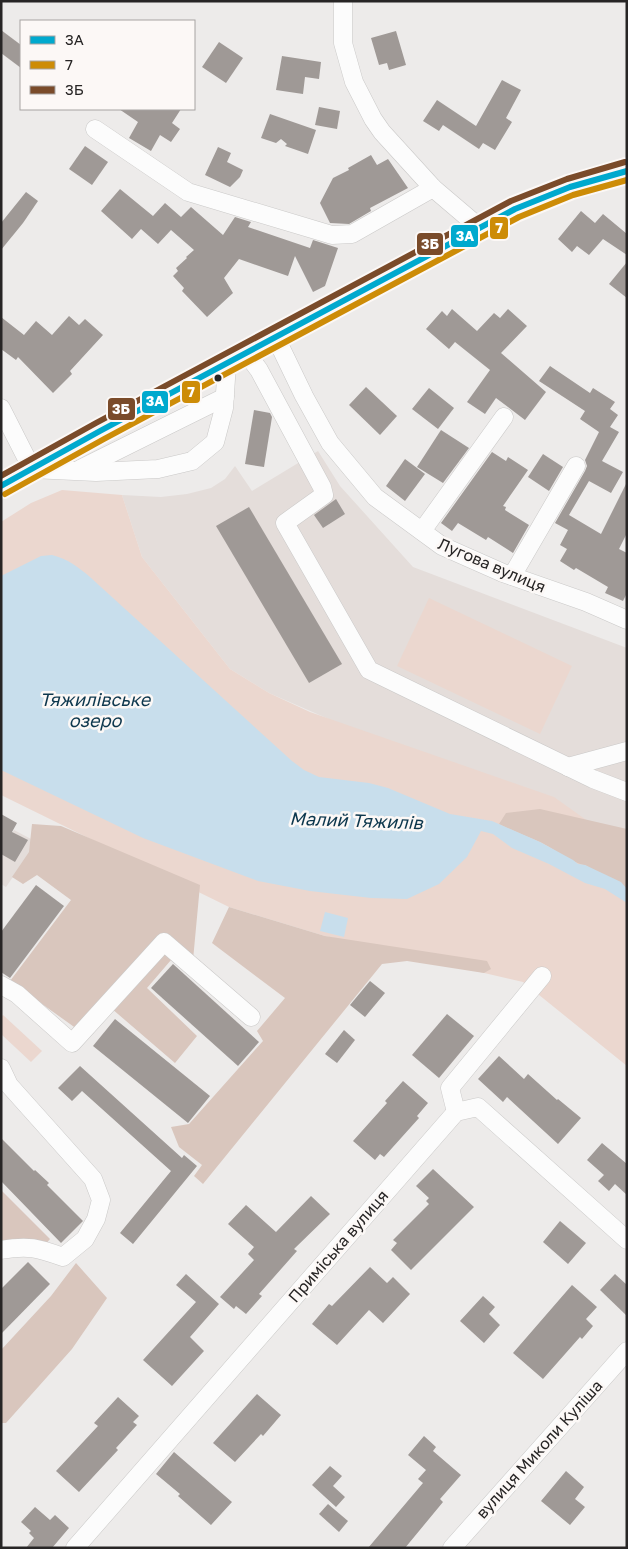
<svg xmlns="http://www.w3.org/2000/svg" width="628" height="1549" viewBox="0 0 628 1549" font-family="'Golos Text',sans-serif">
  <rect width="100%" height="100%" fill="#edebea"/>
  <g fill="#e4ddda">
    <path d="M318,451L340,486L413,567L627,648V849L269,693L230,669L142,557L122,495L161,497L187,494L211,488L225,479L235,466L252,491Z"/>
    <path d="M14,830L31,839L30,852L6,887L1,884V838L8,841Z"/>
  </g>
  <g fill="#ebd7cf">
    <path d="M62,490L122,495L142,557L230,669L269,693L310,712L554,797L627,849V1066L523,982L325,936L229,907L1,795V522L31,503Z"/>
    <path d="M429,598L572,666L540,734L397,666Z"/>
    <path d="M3,1015L42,1051L31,1062L1,1034V1017Z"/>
  </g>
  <g fill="#d9c6bd">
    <path d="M540,809L627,829V889L585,865C573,864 553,848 540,842C526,836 513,831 499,824L506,813Z"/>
    <path d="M32,824L61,826L200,885L193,960H171L147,988L197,1036L175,1063L104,1002L77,1029L10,981L71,900L37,875L23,884L12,877L29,852Z"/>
    <path d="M229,907L325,936L487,961L491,969L484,973L407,961L382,964L203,1184L194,1176L202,1165L179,1147L171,1127L189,1124L263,1041L257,1031L285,998L212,943Z"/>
    <path d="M1,1190L50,1239L45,1245L1,1240Z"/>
    <path d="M76,1263L107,1298L72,1349L6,1423H1V1350L51,1296Z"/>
  </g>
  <g fill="#c8deec">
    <path d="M52,555C68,559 78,567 90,577L292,761L304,770L319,777L369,783L388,788L450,814L492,821L540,842L573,860L578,864L585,865L621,882L627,889V903L605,889L585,883L549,864L512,848L493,834L481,831L467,857L439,884L407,899L371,898L310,891L258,881L143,838L1,770V576L41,556Z"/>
    <path d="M325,912L348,918L344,937L320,931Z"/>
  </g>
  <g fill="#9f9996">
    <path d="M1,30L21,45V68L1,53Z"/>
    <path d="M396,31L406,65L389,70L387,63L379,65L371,38Z"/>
    <path d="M219,42L243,58L226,83L202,67Z"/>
    <path d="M282,56L321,62L319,79L305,77L303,94L276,90Z"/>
    <path d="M502,80L521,90L506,118L512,122L495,150L483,143L479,149L443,125L439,131L423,121L437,100L476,126Z"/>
    <path d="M319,107L340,111L337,129L315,125Z"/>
    <path d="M119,109H181L172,123L180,129L171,142L160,135L151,151L129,138L138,122Z"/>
    <path d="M270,114L316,130L308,154L285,146L287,144L281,139L276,143L261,138Z"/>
    <path d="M85,146L108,162L92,185L69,169Z"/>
    <path d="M218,147L231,153L227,162L243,170L240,177L230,187L205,175Z"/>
    <path d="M371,155L377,165L388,159L408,188L370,208L371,211L349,224L330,223L320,203L333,178L349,170L348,168Z"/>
    <path d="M120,189L153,216L165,203L181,217L191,207L223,235L235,217L251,222L248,227L310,248L313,240L338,248L325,286L313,292L295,256L288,276L239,259L224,278L233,293L207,317L182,291L184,288L173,276L178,271L176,268L187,258L186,257L194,250L171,230L158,244L141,229L132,239L101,211Z"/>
    <path d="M26,192L38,201L23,223L1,250V223Z"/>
    <path d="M581,211L595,223L603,214L627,234V255L603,239L589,255L577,246L572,252L558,239Z"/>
    <path d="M627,262V298L609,284Z"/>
    <path d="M452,309L477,331L494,313L500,318L508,309L527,326L501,353L546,392L525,420L496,398L485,414L467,402L490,370L455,342L449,349L426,329L442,311L447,316Z"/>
    <path d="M69,316L79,325L85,319L103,335L70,371L72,374L53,393L18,357L16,360L1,349V317L24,335L36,321L52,335Z"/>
    <path d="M550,366L590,393L593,388L615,402L610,409L618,415L610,427L619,432L602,461L623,472L611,493L589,481L569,515L601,534L627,482V533L619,549L627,553V593L623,601L605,593L608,587L576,568L574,570L560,561L567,549L560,545L568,530L555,523L585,471L587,466L585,460L599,432L580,419L585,411L539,381Z"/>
    <path d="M366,387L397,416L380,435L349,405Z"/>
    <path d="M429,388L454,408L438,429L412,409Z"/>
    <path d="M254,410L270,413L272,417L264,467L245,464Z"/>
    <path d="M441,430L469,448L443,483L417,467Z"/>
    <path d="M492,452L506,461L508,457L528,470L503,506L506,507L505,510L529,525L513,553L488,537L486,540L458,523L452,531L441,523Z"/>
    <path d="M543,454L563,467L549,491L528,477Z"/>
    <path d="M405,459L425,474L405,501L386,486Z"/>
    <path d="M336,499L345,514L323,528L314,515Z"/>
    <path d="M249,507L342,664L309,683L216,526Z"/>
    <path d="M1,814L17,823L12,832L28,840L15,862L1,854Z"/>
    <path d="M36,885L64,906L10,978L1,972V932Z"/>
    <path d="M173,964L259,1042L238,1066L151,988Z"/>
    <path d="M370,981L385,993L365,1017L350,1005Z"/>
    <path d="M447,1014L474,1036L439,1078L412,1055Z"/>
    <path d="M115,1019L210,1096L188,1123L93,1046Z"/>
    <path d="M344,1030L355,1040L337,1063L325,1054Z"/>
    <path d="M499,1056L524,1079L528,1074L557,1100L558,1099L581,1118L558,1144L507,1097L503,1102L478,1079Z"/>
    <path d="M80,1066L182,1158L184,1155L197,1166L133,1244L120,1233L171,1171L82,1091L72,1101L58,1088Z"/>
    <path d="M403,1081L428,1103L417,1116L419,1118L384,1157L380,1154L375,1160L353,1141L387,1103L385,1101Z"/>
    <path d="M1,1138L34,1171L35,1170L49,1183L47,1185L83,1221L61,1243L1,1181Z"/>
    <path d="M602,1143L627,1164V1195L615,1184L609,1191L598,1181L604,1175L587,1160Z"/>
    <path d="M433,1169L474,1207L411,1270L391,1250L397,1243L393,1240L429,1204L426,1201L429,1198L416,1186Z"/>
    <path d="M311,1196L330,1214L294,1249L297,1251L259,1294L262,1296L246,1314L236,1306L234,1309L220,1297L254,1260L248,1254L254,1247L228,1224L246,1205L276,1232Z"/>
    <path d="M560,1221L586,1243L568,1264L543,1242Z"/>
    <path d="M28,1262L50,1284L1,1334V1289Z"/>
    <path d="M370,1267L387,1283L393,1277L410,1294L383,1323L369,1310L337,1345L312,1324L329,1304L332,1306Z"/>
    <path d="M186,1274L219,1304L190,1337L204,1351L172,1386L143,1360L196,1302L176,1285Z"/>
    <path d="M615,1274L627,1285V1316L600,1290Z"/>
    <path d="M572,1285L597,1307L586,1319L593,1326L582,1339L580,1337L543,1379L513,1353Z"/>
    <path d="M483,1296L495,1307L489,1314L500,1325L484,1343L460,1321Z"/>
    <path d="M257,1394L281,1415L263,1436L261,1434L235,1462L213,1443Z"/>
    <path d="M118,1397L139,1416L133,1422L137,1425L116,1448L118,1450L79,1492L56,1471L98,1426L94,1423Z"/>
    <path d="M424,1436L436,1447L433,1451L461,1475L440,1499L443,1502L405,1548H368L423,1483L418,1479L426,1470L408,1455Z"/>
    <path d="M174,1452L232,1502L211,1525L178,1496L180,1494L156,1474Z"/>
    <path d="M330,1466L342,1476L333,1486L345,1497L336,1507L312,1485Z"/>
    <path d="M566,1471L584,1487L575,1499L585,1507L570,1525L541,1501Z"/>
    <path d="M328,1504L348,1521L339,1532L319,1514Z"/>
    <path d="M35,1507L50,1520L55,1515L69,1528L52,1548H26L34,1538L29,1533L31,1531L21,1522Z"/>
  </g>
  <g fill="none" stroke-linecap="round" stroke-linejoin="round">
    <defs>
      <g id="minor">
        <path d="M343,1V43L354,82L373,119L382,132L433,188L480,228"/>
        <path d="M95,129L188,192L332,235L352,234L433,188"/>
        <path d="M276,338L304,396L330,443L375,497L442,546L503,573L586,602L627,620"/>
        <path d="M247,354L259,370L322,487L324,495L285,523L369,670L593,779L627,792"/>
        <path d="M1,408L32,469L96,472L158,469L192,461L215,442L224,408L227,364"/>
        <path d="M80,469L225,397"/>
        <path d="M422,531L504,417"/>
        <path d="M512,576L576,466"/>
        <path d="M568,767L627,751"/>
        <path d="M1,985L17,994L72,1043L164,942L251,1017"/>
        <path d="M1,1068L9,1085L93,1179L101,1200L96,1219L85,1239L63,1257C38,1248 28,1245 1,1250"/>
        <path d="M456,1112L450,1088L542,976"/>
        <path d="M75,1548L456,1112L478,1107L627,1240"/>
        <path d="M452,1548L627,1351"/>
      </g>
      <path id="major" d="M1,486L100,431L515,209C552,192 588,180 627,171"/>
    </defs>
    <use href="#minor" stroke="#cac9c8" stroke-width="19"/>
    <use href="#major" stroke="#cac9c8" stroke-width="24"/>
    <use href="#minor" stroke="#fcfcfc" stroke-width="18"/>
    <use href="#major" stroke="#fcfcfc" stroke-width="22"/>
    <defs>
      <path id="bus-1" d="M1,486L100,431L515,209L570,187L627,171"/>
      <path id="bus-2" d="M5,494L104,439L519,217L573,195L627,180"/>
      <path id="bus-3" d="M1,476L96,423L511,201L567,179L625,162"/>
    </defs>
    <use href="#bus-1" stroke="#fcf8f6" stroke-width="10"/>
    <use href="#bus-2" stroke="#fcf8f6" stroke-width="10"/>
    <use href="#bus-3" stroke="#fcf8f6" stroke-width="10"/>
    <use href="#bus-1" stroke="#00a9ce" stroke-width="6"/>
    <use href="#bus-2" stroke="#cd8c07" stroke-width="6"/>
    <use href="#bus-3" stroke="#7a4b2a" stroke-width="6"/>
  </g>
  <circle fill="#272525" stroke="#fcf8f6" stroke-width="2" cx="218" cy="378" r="4.5"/>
  <g text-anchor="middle" stroke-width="5" stroke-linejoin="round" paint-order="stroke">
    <g font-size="16" fill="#272525" stroke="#fcf8f6">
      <text transform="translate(492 565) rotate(23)" y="6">Лугова вулиця</text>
      <text transform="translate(338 1246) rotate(-49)" y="6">Приміська вулиця</text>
      <text transform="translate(539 1449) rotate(-48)" y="6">вулиця Миколи Куліша</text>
    </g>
    <g font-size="18" font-style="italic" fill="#0d374d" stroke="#fcf8f6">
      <text x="95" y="706">Тяжилівське<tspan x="95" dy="21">озеро</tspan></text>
      <text transform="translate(356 821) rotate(2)" y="6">Малий Тяжилів</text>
    </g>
  </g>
  <g stroke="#fcf8f6" stroke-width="2">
    <rect x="489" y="216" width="20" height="24" rx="5" fill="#cd8c07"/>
    <rect x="450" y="224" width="29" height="24" rx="5" fill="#00a9ce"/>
    <rect x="416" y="232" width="28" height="24" rx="5" fill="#7a4b2a"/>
    <rect x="181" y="380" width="20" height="24" rx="5" fill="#cd8c07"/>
    <rect x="141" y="390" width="28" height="24" rx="5" fill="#00a9ce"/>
    <rect x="107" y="397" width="29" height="24" rx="5" fill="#7a4b2a"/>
  </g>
  <g font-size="14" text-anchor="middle" font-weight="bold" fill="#fff">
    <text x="499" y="233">7</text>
    <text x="465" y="241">3А</text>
    <text x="430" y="249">3Б</text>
    <text x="191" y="397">7</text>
    <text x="155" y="406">3А</text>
    <text x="121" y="414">3Б</text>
  </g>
  <rect width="628" height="1549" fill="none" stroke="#272525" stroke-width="5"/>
  <rect x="20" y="20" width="175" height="90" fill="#fcf8f6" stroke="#a7a4a2"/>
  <rect x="30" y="36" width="25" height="8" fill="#00a9ce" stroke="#a7a4a2"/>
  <text x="65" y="45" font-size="15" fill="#272525">3А</text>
  <rect x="30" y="61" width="25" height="8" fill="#cd8c07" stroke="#a7a4a2"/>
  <text x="65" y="70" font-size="15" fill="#272525">7</text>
  <rect x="30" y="86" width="25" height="8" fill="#7a4b2a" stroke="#a7a4a2"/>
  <text x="65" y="95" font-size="15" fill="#272525">3Б</text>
</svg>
